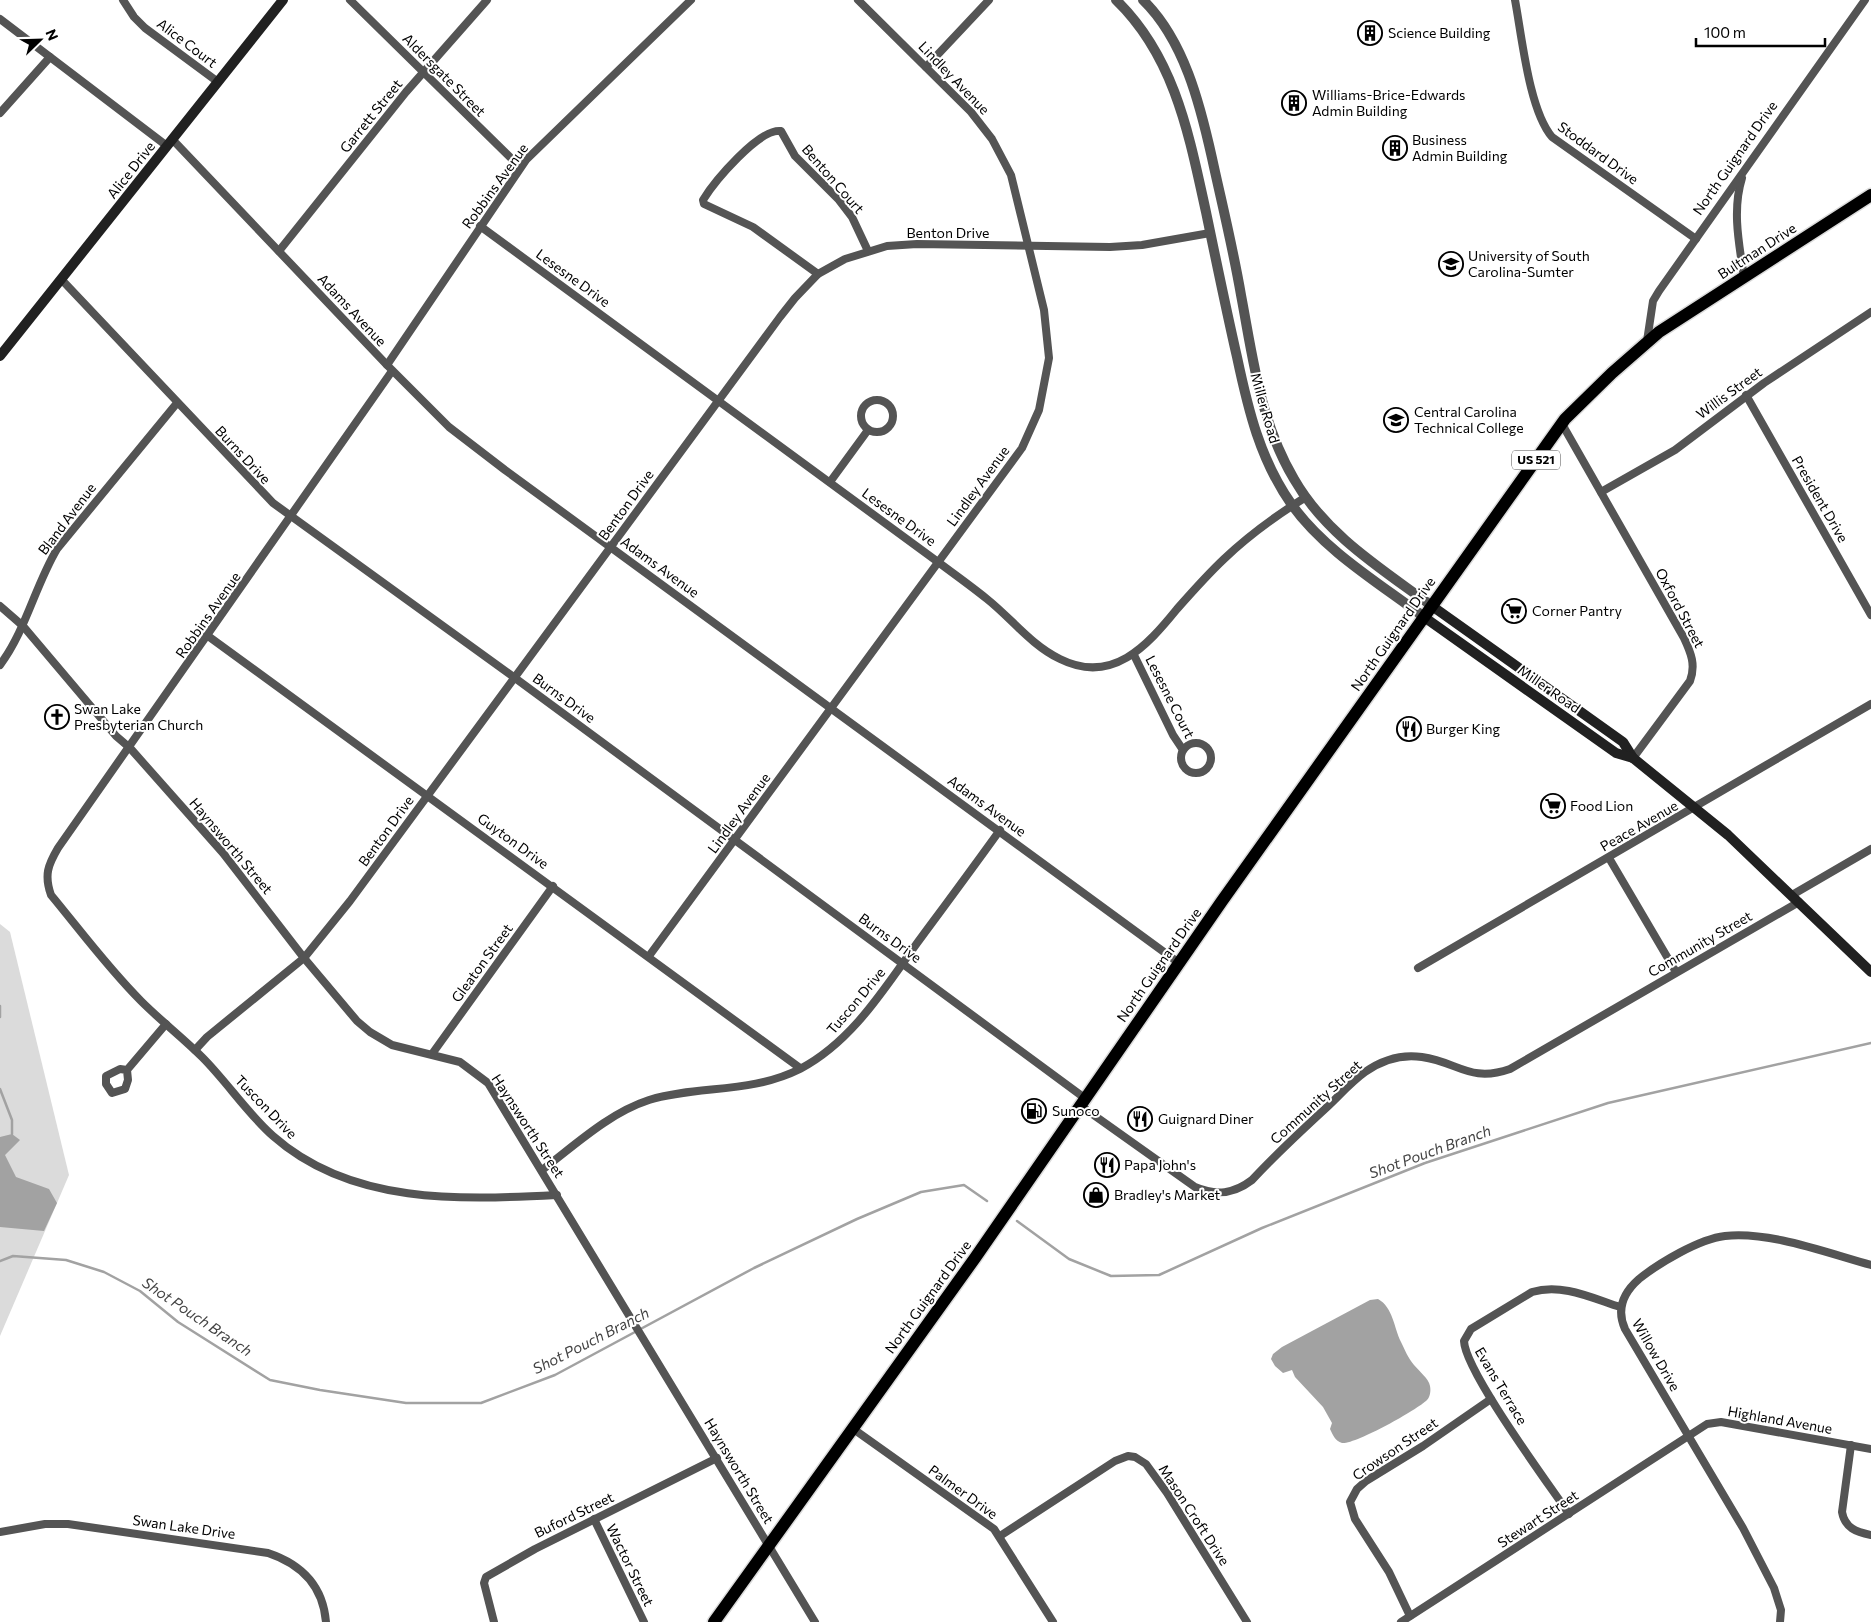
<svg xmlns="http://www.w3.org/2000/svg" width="1871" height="1622" viewBox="0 0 1871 1622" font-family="Commissioner,sans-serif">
  <rect width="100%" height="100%" fill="#fff"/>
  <path fill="#dbdbdb" d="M0,924L10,932L69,1175L0,1336Z"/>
  <g fill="#a2a2a2">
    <path d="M12,1134L20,1140L5,1155L16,1177L49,1189L57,1203L44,1231L0,1227V1137Z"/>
    <path d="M1378,1299C1393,1307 1394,1328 1401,1342C1405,1350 1408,1358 1414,1365C1419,1371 1429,1379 1430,1386C1431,1391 1430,1397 1427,1400C1417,1410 1354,1445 1342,1443C1335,1441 1333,1435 1330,1429L1332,1423L1323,1407L1295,1377L1292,1370L1283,1373L1275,1366L1271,1359L1273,1354L1282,1347L1370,1300Z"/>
  </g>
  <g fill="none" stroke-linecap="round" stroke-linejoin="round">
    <g stroke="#a2a2a2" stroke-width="2.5">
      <path d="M0,1006V1017"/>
      <path d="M0,1089L12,1120V1134"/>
      <path d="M1017,1221L1069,1259L1111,1276L1159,1275L1262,1228L1425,1163L1608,1103L1871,1043"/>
      <path d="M0,1261L13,1256L66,1260L104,1272L140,1291L178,1322L270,1380L320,1390L406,1403H481L555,1375L754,1268L857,1219L921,1192L964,1185L987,1201"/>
    </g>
    <defs>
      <path id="trunk" d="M714,1622L975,1258L1222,901L1565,419L1612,373L1659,332L1871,195"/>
    </defs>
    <use href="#trunk" stroke="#dbdbdb" stroke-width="15"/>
    <g stroke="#545454" stroke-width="8">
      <path d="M123,0L134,17L145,28L218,82"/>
      <path d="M350,0L520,167"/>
      <path d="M1515,0C1522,37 1529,110 1552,137L1696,239"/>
      <path d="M0,19L167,146"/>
      <path d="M926,67L989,0"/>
      <path d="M0,113L50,57"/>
      <path d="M172,139L387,365L449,427L505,470L1179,963"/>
      <path d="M1742,178C1732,210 1739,244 1744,277"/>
      <path d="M480,226L938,562C954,574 971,586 987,599C1011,618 1031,645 1060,659C1112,685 1147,646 1177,609C1192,592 1207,575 1224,559C1248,536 1277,515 1306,497"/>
      <path d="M279,251L406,92L487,0"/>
      <path d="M818,274L753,227L704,204L703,200C714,182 759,128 781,131L795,156L839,200L852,217L868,251"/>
      <path d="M61,279L273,503L515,678L1086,1099"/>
      <path d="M1647,341L1653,301L1659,291L1865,0"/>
      <path d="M387,365L526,160L691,0"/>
      <path d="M392,371L58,848C48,865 44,875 51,895C80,930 108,968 141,1001C161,1021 183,1038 202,1057C227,1082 247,1113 273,1136C351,1205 460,1200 557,1195"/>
      <path d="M1746,395L1871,615"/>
      <circle cx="877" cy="416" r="16"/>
      <path d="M1562,424L1684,638C1691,653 1696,665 1690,681L1633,758"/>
      <path d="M830,482L868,430"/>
      <path d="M1601,492L1675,450L1764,383L1871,312"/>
      <path d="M0,606L23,626L116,736L130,748L223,853L304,958L357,1021L370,1032L392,1045L460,1062L488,1083L815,1622"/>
      <path d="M208,636L800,1068"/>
      <path d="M1134,655L1173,735L1183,750"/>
      <path d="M0,665C26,630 35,586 57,549L177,403"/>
      <circle cx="1196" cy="758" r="15"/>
      <path d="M1609,858L1676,972"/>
      <path d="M1792,895L1871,849"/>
      <path d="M649,956L1022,448L1039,410L1049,358L1044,310L1011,175L992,139L971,112L858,0"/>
      <path d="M1418,968L1871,704"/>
      <path d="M195,1050L207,1037L304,958L350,901L780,317L795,298L818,274L845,259L887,246L917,244L1110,247L1142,245L1210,233"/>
      <path d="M432,1054L553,886"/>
      <path d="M127,1070L120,1069L106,1076V1084L112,1093L125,1089L128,1080L127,1070L166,1024"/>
      <path d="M1081,1106L1195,1187C1216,1196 1234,1194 1252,1180C1275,1155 1301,1131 1326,1108C1339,1096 1351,1082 1365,1072C1382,1060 1402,1054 1422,1057C1458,1062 1470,1083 1510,1069L1799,902"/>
      <path d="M542,1170C575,1145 609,1113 649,1100C699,1085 750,1094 800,1069C851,1042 882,992 915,946C943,908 972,869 1000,830"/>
      <path d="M852,1428L994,1529L1053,1622"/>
      <path d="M1851,1445L1842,1512C1845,1528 1856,1532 1871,1535"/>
      <path d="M1569,1514C1548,1483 1465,1371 1464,1341L1471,1329L1532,1292C1562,1283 1592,1298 1620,1307"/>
      <path d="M594,1519L644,1622"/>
      <path d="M0,1532L45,1524H68L268,1553C301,1564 323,1586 326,1622"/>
      <path d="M1000,1536L1115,1461L1128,1456L1135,1457L1146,1464L1167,1493L1247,1622"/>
      <path d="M1410,1616L1389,1572L1355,1519L1350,1502L1357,1489L1366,1481L1423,1446L1491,1399"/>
      <path d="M494,1622L484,1583L486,1577L535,1549L717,1458"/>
      <path d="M1401,1622L1707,1424L1721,1422L1871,1449"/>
      <path d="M1780,1622L1781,1610L1774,1588L1743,1528L1625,1329C1616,1309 1623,1293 1639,1279C1659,1263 1699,1239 1725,1236C1770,1231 1827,1253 1871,1265"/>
    </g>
    <g stroke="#545454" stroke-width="10">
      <path d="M1116,0C1175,57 1189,135 1206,212C1216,260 1226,309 1237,357C1248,409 1260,460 1292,505C1325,551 1379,583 1424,617"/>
      <path d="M1143,0C1184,40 1200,104 1212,158C1222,204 1233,248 1241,295C1253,358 1260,422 1294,479C1326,535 1382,569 1432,606"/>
    </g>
    <g stroke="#212121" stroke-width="10">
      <path d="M0,356L283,0"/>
      <path d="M1432,606L1623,742L1633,758L1728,835L1871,972"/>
      <path d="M1424,617L1616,753L1633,758"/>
    </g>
    <use href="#trunk" stroke="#000" stroke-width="12"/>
  </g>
  <defs>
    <symbol id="building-ring" viewBox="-11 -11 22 22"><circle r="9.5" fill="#fff" stroke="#000" stroke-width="1.5"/><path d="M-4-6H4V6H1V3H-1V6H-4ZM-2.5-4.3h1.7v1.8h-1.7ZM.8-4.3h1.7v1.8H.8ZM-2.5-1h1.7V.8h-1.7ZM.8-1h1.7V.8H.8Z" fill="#000"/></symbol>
    <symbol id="university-ring" viewBox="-11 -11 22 22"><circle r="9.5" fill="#fff" stroke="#000" stroke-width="1.5"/><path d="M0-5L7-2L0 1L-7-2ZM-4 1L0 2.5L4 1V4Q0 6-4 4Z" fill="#000"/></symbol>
    <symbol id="supermarket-ring" viewBox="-11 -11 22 22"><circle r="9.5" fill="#fff" stroke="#000" stroke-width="1.5"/><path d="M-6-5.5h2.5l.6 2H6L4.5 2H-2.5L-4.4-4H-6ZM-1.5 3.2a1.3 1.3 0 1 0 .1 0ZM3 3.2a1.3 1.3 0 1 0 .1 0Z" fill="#000"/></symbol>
    <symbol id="church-ring" viewBox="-11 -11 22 22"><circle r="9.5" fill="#fff" stroke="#000" stroke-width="1.5"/><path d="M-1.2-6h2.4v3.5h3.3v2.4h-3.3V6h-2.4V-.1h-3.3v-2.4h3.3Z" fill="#000"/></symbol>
    <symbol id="restaurant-ring" viewBox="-11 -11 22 22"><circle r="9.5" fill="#fff" stroke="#000" stroke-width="1.5"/><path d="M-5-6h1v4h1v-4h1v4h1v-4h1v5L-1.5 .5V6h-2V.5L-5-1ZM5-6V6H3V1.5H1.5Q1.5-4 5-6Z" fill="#000"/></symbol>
    <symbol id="fuel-ring" viewBox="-11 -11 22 22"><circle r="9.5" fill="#fff" stroke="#000" stroke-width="1.5"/><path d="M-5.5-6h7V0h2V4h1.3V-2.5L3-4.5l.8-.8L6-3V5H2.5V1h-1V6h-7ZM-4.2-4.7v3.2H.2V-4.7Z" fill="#000"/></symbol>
    <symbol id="shop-ring" viewBox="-11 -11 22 22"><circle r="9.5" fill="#fff" stroke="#000" stroke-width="1.5"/><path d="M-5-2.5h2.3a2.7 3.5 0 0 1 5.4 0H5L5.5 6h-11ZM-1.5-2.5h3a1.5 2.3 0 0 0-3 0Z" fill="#000"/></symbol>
  </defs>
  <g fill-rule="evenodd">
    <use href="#building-ring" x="1356" y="19" width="28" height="28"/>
    <use href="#building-ring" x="1280" y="89" width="28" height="28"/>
    <use href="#building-ring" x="1381" y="134" width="28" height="28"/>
    <use href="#university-ring" x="1437" y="250" width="28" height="28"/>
    <use href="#university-ring" x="1382" y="406" width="28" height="28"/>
    <use href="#supermarket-ring" x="1500" y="597" width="28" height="28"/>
    <use href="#church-ring" x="43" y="703" width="28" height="28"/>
    <use href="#restaurant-ring" x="1395" y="715" width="28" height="28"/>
    <use href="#supermarket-ring" x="1539" y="792" width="28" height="28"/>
    <use href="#fuel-ring" x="1020" y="1097" width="28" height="28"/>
    <use href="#restaurant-ring" x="1126" y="1105" width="28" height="28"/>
    <use href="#restaurant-ring" x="1093" y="1151" width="28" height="28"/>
    <use href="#shop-ring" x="1082" y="1181" width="28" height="28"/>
  </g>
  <g text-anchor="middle" stroke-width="4" stroke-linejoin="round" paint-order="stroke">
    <rect fill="#fff" stroke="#4c4c4c" stroke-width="1" x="1512" y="450.5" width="48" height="19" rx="4"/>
    <g font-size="12" font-weight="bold" fill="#000">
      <text x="1536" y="464">US 521</text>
    </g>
    <g font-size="14" fill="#000" stroke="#fff" text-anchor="start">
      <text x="1388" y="38">Science Building</text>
      <text x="1312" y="100">Williams-Brice-Edwards<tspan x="1312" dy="16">Admin Building</tspan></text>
      <text x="1412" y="145">Business<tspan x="1412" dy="16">Admin Building</tspan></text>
      <text x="1468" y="261">University of South<tspan x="1468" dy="16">Carolina-Sumter</tspan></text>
      <text x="1414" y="417">Central Carolina<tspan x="1414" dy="16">Technical College</tspan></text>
      <text x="1532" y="616">Corner Pantry</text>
      <text x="74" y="714">Swan Lake<tspan x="74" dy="16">Presbyterian Church</tspan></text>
      <text x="1426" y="734">Burger King</text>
      <text x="1570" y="811">Food Lion</text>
      <text x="1052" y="1116">Sunoco</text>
      <text x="1158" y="1124">Guignard Diner</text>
      <text x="1124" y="1170">Papa John's</text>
      <text x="1114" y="1200">Bradley's Market</text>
    </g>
    <g font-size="14" fill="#000" stroke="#fff">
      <text transform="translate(187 43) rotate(37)" y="5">Alice Court</text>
      <text transform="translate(444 75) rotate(45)" y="5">Aldersgate Street</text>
      <text transform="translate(954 78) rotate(46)" y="5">Lindley Avenue</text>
      <text transform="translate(371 116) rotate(-51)" y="5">Garrett Street</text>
      <text transform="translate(1598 153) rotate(36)" y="5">Stoddard Drive</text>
      <text transform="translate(1735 158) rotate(-55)" y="5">North Guignard Drive</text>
      <text transform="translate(131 170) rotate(-52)" y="5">Alice Drive</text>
      <text transform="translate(833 179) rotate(49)" y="5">Benton Court</text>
      <text transform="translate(495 186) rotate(-54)" y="5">Robbins Avenue</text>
      <text x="948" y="238">Benton Drive</text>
      <text transform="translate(1757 251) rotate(-33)" y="5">Bultman Drive</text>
      <text transform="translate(573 278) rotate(36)" y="5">Lesesne Drive</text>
      <text transform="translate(352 310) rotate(47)" y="5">Adams Avenue</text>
      <text transform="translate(1729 393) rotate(-36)" y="5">Willis Street</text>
      <text transform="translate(1265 408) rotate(74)" y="5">Miller Road</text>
      <text transform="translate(243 455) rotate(47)" y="5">Burns Drive</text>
      <text transform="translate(978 486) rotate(-54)" y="5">Lindley Avenue</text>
      <text transform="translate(1820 499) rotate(60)" y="5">President Drive</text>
      <text transform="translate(626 505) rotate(-54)" y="5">Benton Drive</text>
      <text transform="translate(899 517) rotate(36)" y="5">Lesesne Drive</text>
      <text transform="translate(67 519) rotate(-53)" y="5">Bland Avenue</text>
      <text transform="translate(660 567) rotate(36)" y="5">Adams Avenue</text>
      <text transform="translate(1680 608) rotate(62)" y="5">Oxford Street</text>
      <text transform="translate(208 615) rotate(-55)" y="5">Robbins Avenue</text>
      <text transform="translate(1393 634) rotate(-55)" y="5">North Guignard Drive</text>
      <text transform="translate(1549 689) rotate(35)" y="5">Miller Road</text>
      <text transform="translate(1170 697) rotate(63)" y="5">Lesesne Court</text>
      <text transform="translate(564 698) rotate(36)" y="5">Burns Drive</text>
      <text transform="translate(987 806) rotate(36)" y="5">Adams Avenue</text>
      <text transform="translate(739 813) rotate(-54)" y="5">Lindley Avenue</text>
      <text transform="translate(1639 826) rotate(-30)" y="5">Peace Avenue</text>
      <text transform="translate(386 831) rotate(-54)" y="5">Benton Drive</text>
      <text transform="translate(513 841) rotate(36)" y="5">Guyton Drive</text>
      <text transform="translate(231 846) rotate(50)" y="5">Haynsworth Street</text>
      <text transform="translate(890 938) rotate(36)" y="5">Burns Drive</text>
      <text transform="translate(1700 944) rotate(-30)" y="5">Community Street</text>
      <text transform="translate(482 963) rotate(-54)" y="5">Gleaton Street</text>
      <text transform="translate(1159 965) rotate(-55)" y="5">North Guignard Drive</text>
      <text transform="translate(856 1001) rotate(-50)" y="5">Tuscon Drive</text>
      <text transform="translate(1316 1102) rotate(-42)" y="5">Community Street</text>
      <text transform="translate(266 1107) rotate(46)" y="5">Tuscon Drive</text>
      <text transform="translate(528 1126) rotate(57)" y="5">Haynsworth Street</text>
      <text transform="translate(928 1297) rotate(-54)" y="5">North Guignard Drive</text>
      <text transform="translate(1656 1355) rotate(60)" y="5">Willow Drive</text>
      <text transform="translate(1501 1386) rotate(59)" y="5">Evans Terrace</text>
      <text transform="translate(1780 1420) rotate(10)" y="5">Highland Avenue</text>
      <text transform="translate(1395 1449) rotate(-34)" y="5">Crowson Street</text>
      <text transform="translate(739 1471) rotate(59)" y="5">Haynsworth Street</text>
      <text transform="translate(963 1492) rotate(36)" y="5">Palmer Drive</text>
      <text transform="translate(574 1515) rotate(-26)" y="5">Buford Street</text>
      <text transform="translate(1194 1515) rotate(57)" y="5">Mason Croft Drive</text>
      <text transform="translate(1538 1519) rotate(-33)" y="5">Stewart Street</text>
      <text transform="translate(184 1527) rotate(8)" y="5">Swan Lake Drive</text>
      <text transform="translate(630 1565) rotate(64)" y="5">Wactor Street</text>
    </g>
    <g font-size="15" font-style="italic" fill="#434343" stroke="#fff">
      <text transform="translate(1430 1152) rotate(-20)" y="5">Shot Pouch Branch</text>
      <text transform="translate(197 1317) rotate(34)" y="5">Shot Pouch Branch</text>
      <text transform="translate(591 1341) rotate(-27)" y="5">Shot Pouch Branch</text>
    </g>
  </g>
  <g transform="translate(40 40) rotate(67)" stroke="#ffffff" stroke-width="4" paint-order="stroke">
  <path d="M0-4L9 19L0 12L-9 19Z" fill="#000000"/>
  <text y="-8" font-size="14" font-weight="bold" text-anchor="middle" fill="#000000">N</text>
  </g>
  <path d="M1696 38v8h129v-8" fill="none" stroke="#000000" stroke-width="2.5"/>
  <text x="1704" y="38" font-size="15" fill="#000000" stroke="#ffffff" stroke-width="4" paint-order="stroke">100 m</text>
</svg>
